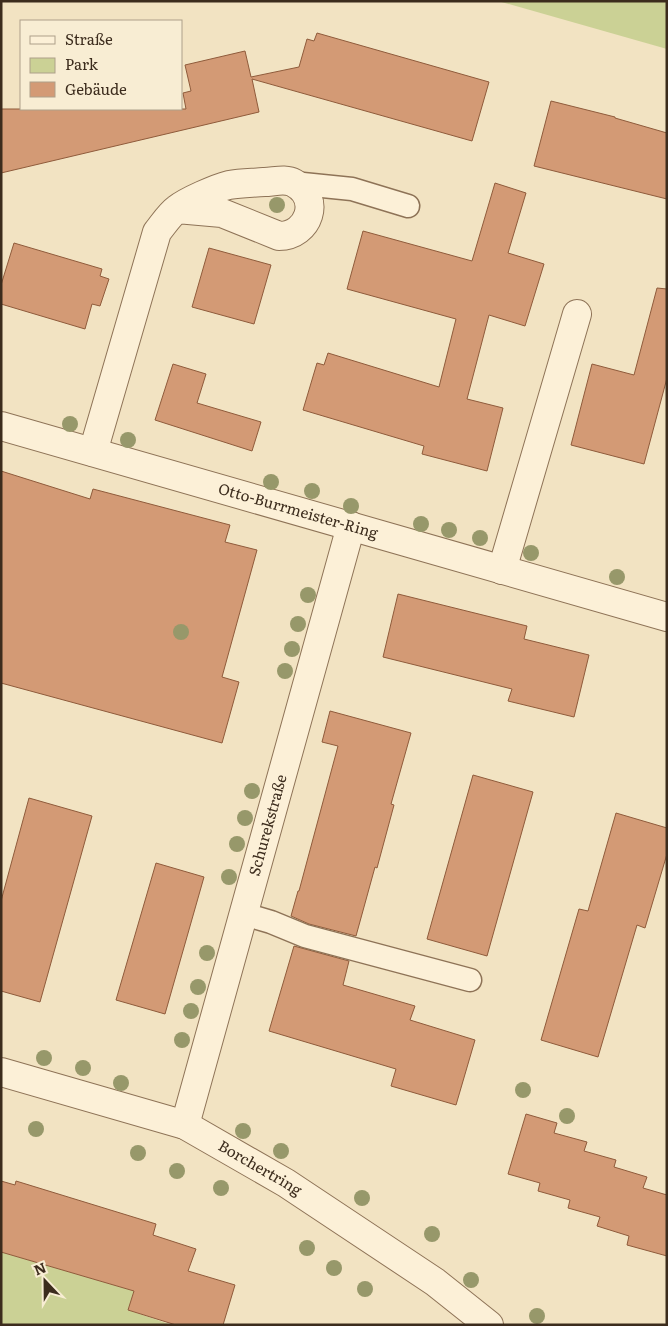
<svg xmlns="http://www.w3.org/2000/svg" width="668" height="1326" viewBox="0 0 668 1326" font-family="Literata,serif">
  <rect width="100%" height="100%" fill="#f2e3c2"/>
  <g fill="#cbd195">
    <path d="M498,1H667V49Z"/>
    <path d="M1,1252L134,1291L128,1310L172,1325H1Z"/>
  </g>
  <g fill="#d39a75" stroke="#8f5b3b">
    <path d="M317,33L489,82L472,141L252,79L259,112L1,173V109H186L183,93L191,91L185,65L245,51L251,77L299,67L307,39L314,41Z"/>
    <path d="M551,101L615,117V118L667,133V199L534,166Z"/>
    <path d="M495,183L526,193L508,253L544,264L525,326L489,315L467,399L503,408L487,471L422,454L424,446L303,410L317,363L324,365L328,353L439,387L456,319L347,289L363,231L472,261Z"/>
    <path d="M14,243L102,269L100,276L109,279L100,306L92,304L85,329L1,304V285Z"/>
    <path d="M209,248L271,265L254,324L192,307Z"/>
    <path d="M657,288L667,289V378L644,464L571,445L592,364L634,375Z"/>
    <path d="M173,364L206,374L197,403L261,422L252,451L155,420Z"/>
    <path d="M1,471L90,499L93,489L230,525L225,542L257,550L222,677L239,682L222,743L1,683Z"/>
    <path d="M398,594L527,626L524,639L589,655L574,717L508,701L512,689L383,657Z"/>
    <path d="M330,711L411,733L391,804L394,805L377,868L375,867L356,936L309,924L291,916L298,891H299L338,746L322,742Z"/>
    <path d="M473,775L533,792L487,956L427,939Z"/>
    <path d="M29,798L92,816L40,1002L1,991V901Z"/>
    <path d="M616,813L667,828V854L645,928L637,925L598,1057L541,1040L579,909L588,911Z"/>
    <path d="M156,863L204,877L165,1014L116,1000Z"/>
    <path d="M294,946L349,961L343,985L415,1006L410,1020L475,1040L456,1105L391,1086L396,1069L269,1031Z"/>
    <path d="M526,1114L557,1123L554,1133L587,1142L584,1151L616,1160L614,1167L647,1177L643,1188L667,1195V1256L627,1245L629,1236L597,1226L600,1217L568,1208L570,1200L538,1191L540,1183L508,1174Z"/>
    <path d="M1,1181L15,1185L16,1181L156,1224L153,1235L196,1249L188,1271L235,1285L223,1325H176L128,1310L134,1291L1,1252Z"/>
  </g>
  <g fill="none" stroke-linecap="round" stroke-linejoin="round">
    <defs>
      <g id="lane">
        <path d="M293,183L352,189L408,206"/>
        <path d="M244,914L271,922L305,936L470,980"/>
      </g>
      <g id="street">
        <path id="s1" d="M1,426L667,617"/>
        <path d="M93,452L157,232C163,225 169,215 177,209C187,201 217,188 229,185C241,183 253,183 264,182C274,182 285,178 294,183C322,198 309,236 279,236L222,213L177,209"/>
        <path d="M502,570L577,314"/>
        <path id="s2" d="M1,1072L185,1125L286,1183L435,1282L489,1325"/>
        <path id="s3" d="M185,1125L351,526"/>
      </g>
    </defs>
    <use href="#lane" stroke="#8e7357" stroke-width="25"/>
    <use href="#street" stroke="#8e7357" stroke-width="30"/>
    <use href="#lane" stroke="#fcf0d7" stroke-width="22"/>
    <use href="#street" stroke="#fcf0d7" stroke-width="28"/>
  </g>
  <g fill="#97986a">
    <circle cx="277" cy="205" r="8"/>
    <circle cx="70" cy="424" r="8"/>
    <circle cx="128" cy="440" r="8"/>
    <circle cx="271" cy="482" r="8"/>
    <circle cx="312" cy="491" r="8"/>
    <circle cx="351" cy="506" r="8"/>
    <circle cx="421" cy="524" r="8"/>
    <circle cx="449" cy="530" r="8"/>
    <circle cx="480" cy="538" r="8"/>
    <circle cx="531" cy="553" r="8"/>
    <circle cx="617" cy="577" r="8"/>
    <circle cx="308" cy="595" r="8"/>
    <circle cx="298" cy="624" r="8"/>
    <circle cx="181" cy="632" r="8"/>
    <circle cx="292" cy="649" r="8"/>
    <circle cx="285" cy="671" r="8"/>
    <circle cx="252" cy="791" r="8"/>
    <circle cx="245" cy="818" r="8"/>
    <circle cx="237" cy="844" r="8"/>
    <circle cx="229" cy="877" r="8"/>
    <circle cx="207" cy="953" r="8"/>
    <circle cx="198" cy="987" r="8"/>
    <circle cx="191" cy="1011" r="8"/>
    <circle cx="182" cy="1040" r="8"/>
    <circle cx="44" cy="1058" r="8"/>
    <circle cx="83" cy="1068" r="8"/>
    <circle cx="121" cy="1083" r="8"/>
    <circle cx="523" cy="1090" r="8"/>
    <circle cx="567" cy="1116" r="8"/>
    <circle cx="36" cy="1129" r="8"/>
    <circle cx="243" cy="1131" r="8"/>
    <circle cx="281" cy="1151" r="8"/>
    <circle cx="138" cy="1153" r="8"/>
    <circle cx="177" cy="1171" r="8"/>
    <circle cx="221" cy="1188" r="8"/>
    <circle cx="362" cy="1198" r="8"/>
    <circle cx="432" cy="1234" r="8"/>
    <circle cx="307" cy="1248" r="8"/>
    <circle cx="334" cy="1268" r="8"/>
    <circle cx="471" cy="1280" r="8"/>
    <circle cx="365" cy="1289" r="8"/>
    <circle cx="537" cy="1316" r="8"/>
  </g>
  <g text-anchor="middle" stroke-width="4" stroke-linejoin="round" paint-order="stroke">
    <g font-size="15" fill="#3c2c1d" stroke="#f8edd3">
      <text dy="5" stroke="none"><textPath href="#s1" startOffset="309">Otto-Burrmeister-Ring</textPath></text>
      <text dy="5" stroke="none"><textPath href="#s3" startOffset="311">Schurekstraße</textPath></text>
      <text dy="5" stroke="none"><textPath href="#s2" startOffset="278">Borchertring</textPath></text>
    </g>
  </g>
  <rect width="668" height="1326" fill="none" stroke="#3c2c1d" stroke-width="5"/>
  <rect x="20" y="20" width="162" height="90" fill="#f8edd3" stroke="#ada08a"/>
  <rect x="30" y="36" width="25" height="8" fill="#fcf0d7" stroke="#ada08a"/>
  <text x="65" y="45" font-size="15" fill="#3c2c1d">Straße</text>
  <rect x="30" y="58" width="25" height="15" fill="#cbd195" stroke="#ada08a"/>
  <text x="65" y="70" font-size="15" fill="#3c2c1d">Park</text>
  <rect x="30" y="82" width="25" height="15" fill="#d39a75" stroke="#ada08a"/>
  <text x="65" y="95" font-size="15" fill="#3c2c1d">Gebäude</text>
  <g transform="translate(45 1281) rotate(338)" stroke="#f8edd3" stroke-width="4" paint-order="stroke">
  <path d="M0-4L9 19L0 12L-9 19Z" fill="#3c2c1d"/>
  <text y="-8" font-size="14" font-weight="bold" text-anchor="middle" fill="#3c2c1d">N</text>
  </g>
</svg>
